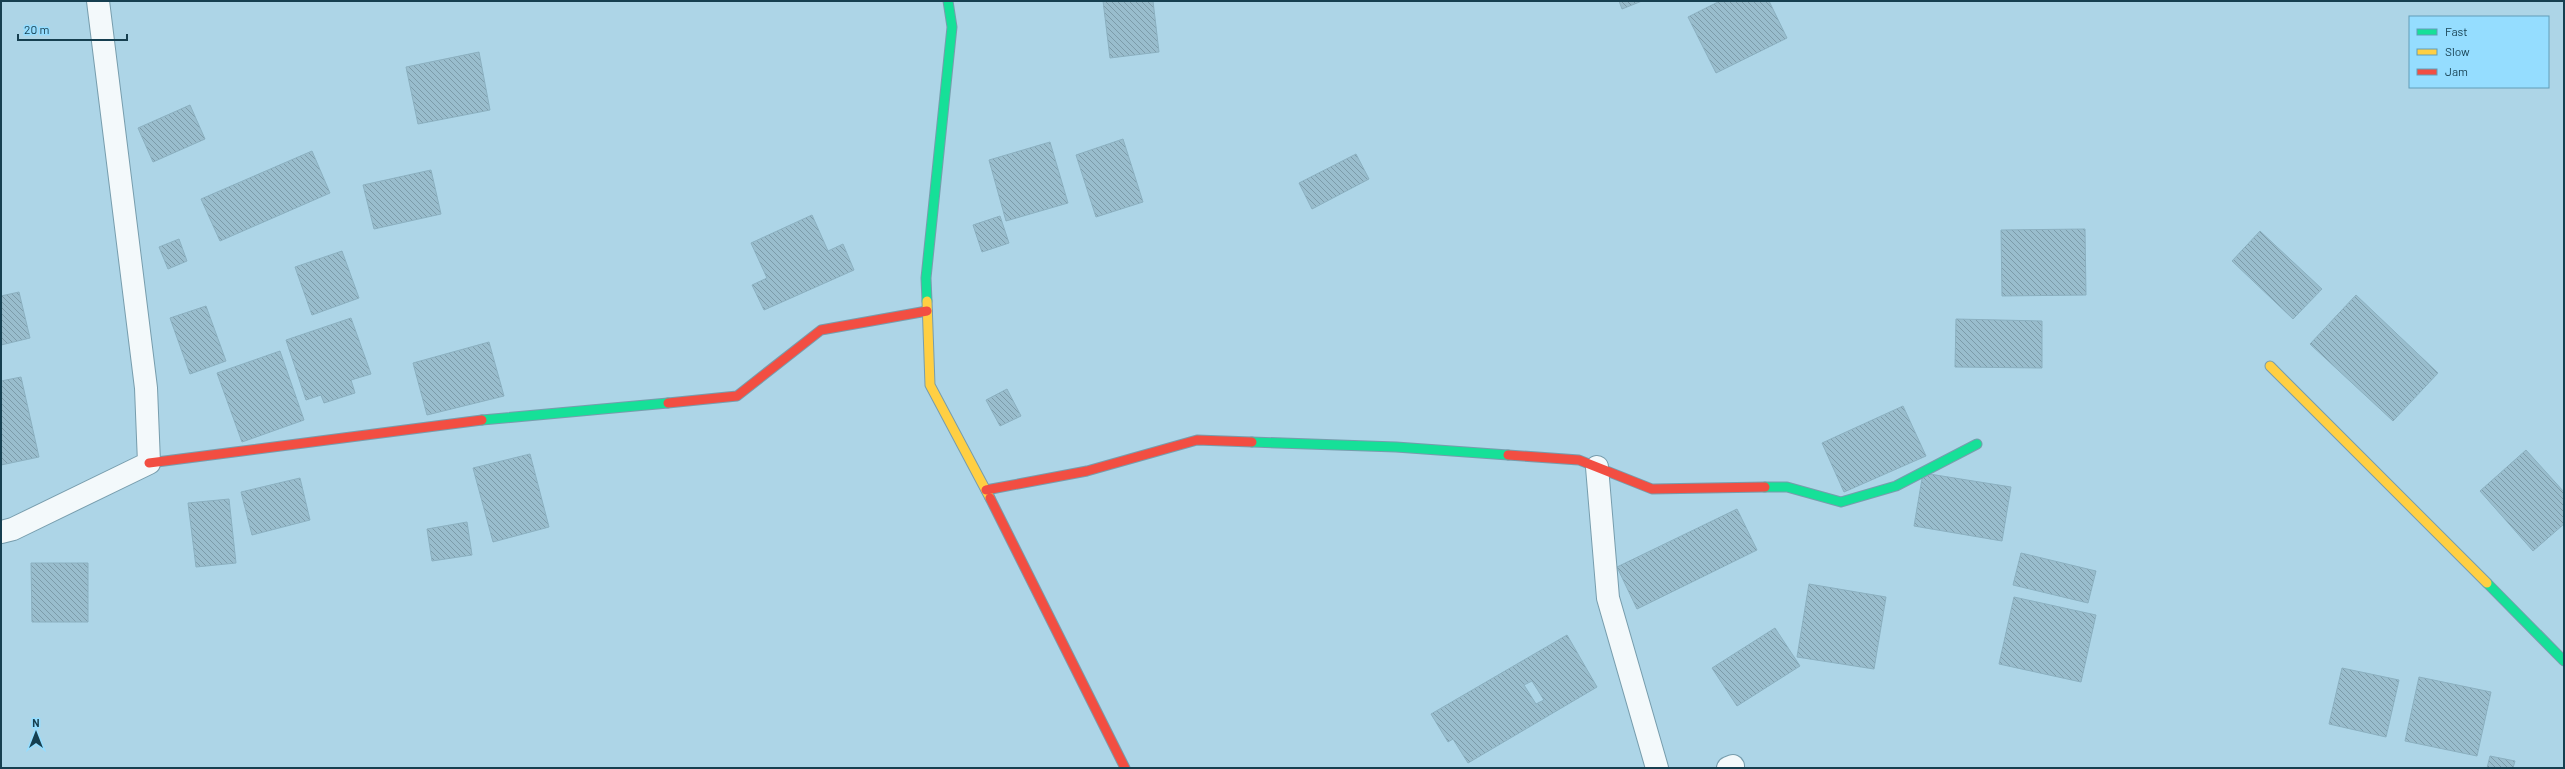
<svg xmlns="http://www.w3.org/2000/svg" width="2565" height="769" viewBox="0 0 2565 769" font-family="Barlow,sans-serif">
  <defs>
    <pattern id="building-back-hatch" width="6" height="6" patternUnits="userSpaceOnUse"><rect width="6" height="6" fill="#99bdcd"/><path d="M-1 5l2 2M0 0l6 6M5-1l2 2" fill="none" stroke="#7c9ba9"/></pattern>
  </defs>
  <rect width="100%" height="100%" fill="#add5e7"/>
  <g fill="url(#building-back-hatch)" stroke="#8bb0c0" fill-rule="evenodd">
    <path d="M1103,1H1153L1159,52L1110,58Z"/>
    <path d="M1619,1H1642L1622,9Z"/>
    <path d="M1720,1H1769L1787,38L1716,73L1688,17Z"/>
    <path d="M479,52L490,110L418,124L406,67Z"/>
    <path d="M190,105L205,139L153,162L138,128Z"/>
    <path d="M1123,139L1143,202L1096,217L1076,155Z"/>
    <path d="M1050,142L1068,203L1006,221L989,160Z"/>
    <path d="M312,151L330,193L220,241L201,199Z"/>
    <path d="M1356,154L1369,179L1312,209L1299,183Z"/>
    <path d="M431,170L441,214L374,229L363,185Z"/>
    <path d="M812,215L828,251L843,244L854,270L764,310L752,285L767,278L751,243Z"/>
    <path d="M1000,216L1009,243L982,252L973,225Z"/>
    <path d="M2085,229L2086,295L2002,296L2001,230Z"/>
    <path d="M2260,231L2322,289L2293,319L2232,261Z"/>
    <path d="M179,239L187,261L168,269L159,247Z"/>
    <path d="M342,251L359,298L312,315L295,267Z"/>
    <path d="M19,292L30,338L1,345V296Z"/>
    <path d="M2356,295L2438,373L2393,421L2310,344Z"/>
    <path d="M206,306L226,361L190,374L170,318Z"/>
    <path d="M351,318L371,374L351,380L355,393L324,403L321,395L306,400L286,340Z"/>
    <path d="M1956,319L2042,321V368L1955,367Z"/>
    <path d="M489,342L504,396L427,415L413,363Z"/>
    <path d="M280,351L304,420L242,442L217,373Z"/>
    <path d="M21,377L39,457L1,465V381Z"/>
    <path d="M1007,389L1021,416L1000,426L986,400Z"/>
    <path d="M1903,406L1926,456L1844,492L1822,443Z"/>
    <path d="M2526,450L2564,492V524L2533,551L2480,491Z"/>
    <path d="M530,454L549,527L493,542L473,468Z"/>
    <path d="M1923,473L2011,487L2002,541L1914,526Z"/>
    <path d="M300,478L310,520L252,535L241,492Z"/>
    <path d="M229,499L236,563L196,567L188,503Z"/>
    <path d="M1737,509L1757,550L1637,609L1617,567Z"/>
    <path d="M467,522L472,555L432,561L427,529Z"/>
    <path d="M2021,553L2096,571L2088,603L2013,585Z"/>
    <path d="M31,563H88V622H32Z"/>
    <path d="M1809,584L1886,597L1874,669L1797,657Z"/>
    <path d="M2014,597L2096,615L2081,682L1999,664Z"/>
    <path d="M1775,628L1800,666L1737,706L1712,668Z"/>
    <path d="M1567,635L1597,687L1468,763L1453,739L1448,742L1431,714ZM1532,681L1544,700L1536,704L1524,685Z"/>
    <path d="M2342,668L2399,680L2386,737L2329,724Z"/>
    <path d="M2419,677L2491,692L2477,756L2405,741Z"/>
    <path d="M2490,756L2515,761L2513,768H2487Z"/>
  </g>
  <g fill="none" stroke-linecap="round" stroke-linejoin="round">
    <defs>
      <g id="street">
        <path d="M1597,467L1608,598L1657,768"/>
        <path d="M1,532L13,529L149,463L146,388L98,1"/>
        <path d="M1728,768L1733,766"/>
      </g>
      <g id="fast">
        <path d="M927,301L926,278L952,27L948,1"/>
        <path d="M482,420L668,403"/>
        <path d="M1252,442L1396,447L1508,455"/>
        <path d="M1765,487H1787L1841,502L1896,486L1977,444"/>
        <path d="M2487,583L2564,661"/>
      </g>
      <g id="slow">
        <path d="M927,301L930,385L990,498"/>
        <path d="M2270,366L2487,583"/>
      </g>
      <g id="jam">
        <path d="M668,403L737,396L821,330L927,311"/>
        <path d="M1508,455L1579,460L1652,489L1765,487"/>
        <path d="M149,463L482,420"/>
        <path d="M986,490L1087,471L1197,440L1252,442"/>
        <path d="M990,498L1125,768"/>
      </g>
    </defs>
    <use href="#street" stroke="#779dad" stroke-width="24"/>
    <use href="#fast" stroke="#779dad" stroke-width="11"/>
    <use href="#slow" stroke="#779dad" stroke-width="11"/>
    <use href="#jam" stroke="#779dad" stroke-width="11"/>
    <use href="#street" stroke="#f3f9fb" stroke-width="22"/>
    <use href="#fast" stroke="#16e098" stroke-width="9"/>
    <use href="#slow" stroke="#ffcf43" stroke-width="9"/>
    <use href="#jam" stroke="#f24e42" stroke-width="9"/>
  </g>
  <rect width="2565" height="769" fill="none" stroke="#163f50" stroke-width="4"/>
  <rect x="2409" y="16" width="140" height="72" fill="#95ddff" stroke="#629eb9"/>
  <rect x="2417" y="29" width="20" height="6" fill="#16e098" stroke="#629eb9"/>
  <text x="2445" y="36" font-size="12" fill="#163f50">Fast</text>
  <rect x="2417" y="49" width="20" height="6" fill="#ffcf43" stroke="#629eb9"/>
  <text x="2445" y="56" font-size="12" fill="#163f50">Slow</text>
  <rect x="2417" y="69" width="20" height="6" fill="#f24e42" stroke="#629eb9"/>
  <text x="2445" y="76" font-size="12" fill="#163f50">Jam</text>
  <g transform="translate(36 733)" stroke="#95ddff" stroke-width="3" paint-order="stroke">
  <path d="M0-3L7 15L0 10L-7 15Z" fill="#163f50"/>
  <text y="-6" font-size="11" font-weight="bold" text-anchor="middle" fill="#163f50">N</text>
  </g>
  <path d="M18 34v6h109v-6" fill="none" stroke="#163f50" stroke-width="2"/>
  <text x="24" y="34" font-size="12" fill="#163f50" stroke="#95ddff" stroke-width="3" paint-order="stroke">20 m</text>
</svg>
